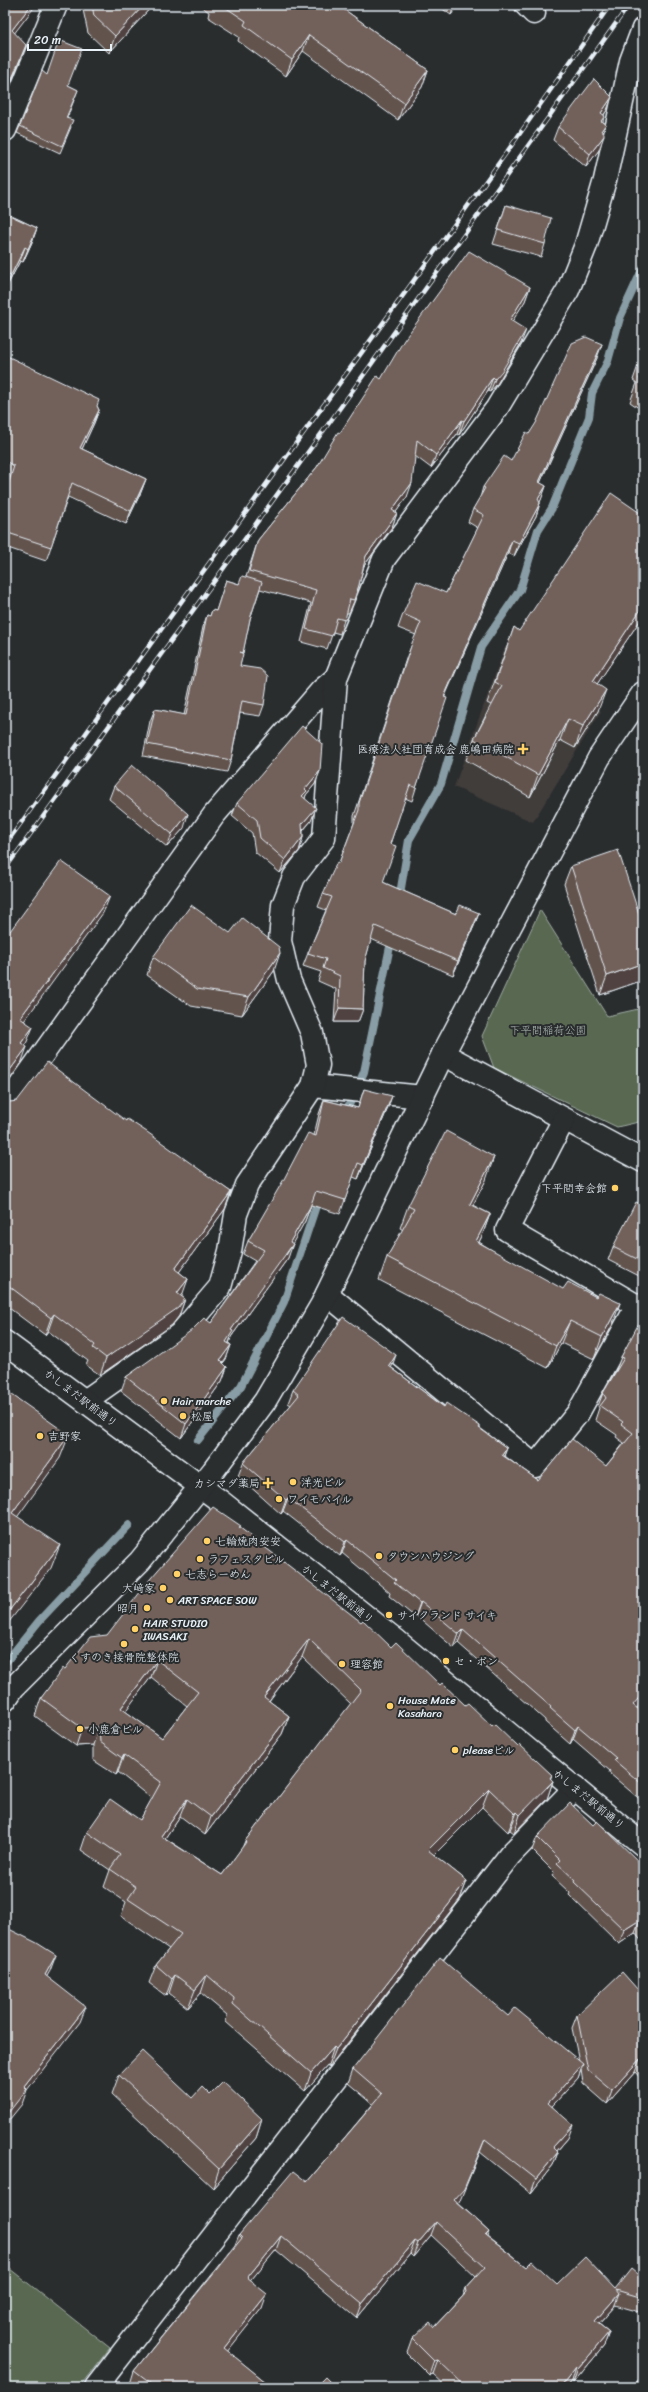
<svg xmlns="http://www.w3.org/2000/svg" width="648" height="2392" viewBox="0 0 648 2392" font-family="Sriracha,'Klee One',sans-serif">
  <rect width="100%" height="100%" fill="#2a2d2e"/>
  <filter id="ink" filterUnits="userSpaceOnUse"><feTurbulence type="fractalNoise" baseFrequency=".025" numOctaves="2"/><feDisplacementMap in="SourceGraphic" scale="8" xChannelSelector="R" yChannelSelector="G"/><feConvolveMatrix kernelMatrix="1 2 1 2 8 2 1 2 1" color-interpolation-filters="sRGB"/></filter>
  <g filter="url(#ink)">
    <path fill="#403c3b" d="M505,647L601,711L533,822L454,787Z"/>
    <g fill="#596851" stroke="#a0aca4">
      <path d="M540,910L607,1016L643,1008V1121L617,1127L494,1068L482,1036Z"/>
      <path d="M5,2265L110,2348L79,2387H5Z"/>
    </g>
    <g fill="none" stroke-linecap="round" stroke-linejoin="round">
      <g stroke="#889da5" stroke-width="8">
        <path d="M399,900L409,840L441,784L481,647L520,590L538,530L552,508L589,417L592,393L608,361L620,318L643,268"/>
        <path d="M344,1116L364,1072L392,937"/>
        <path d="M198,1440L241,1386L284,1302L319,1197"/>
        <path d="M5,1663L39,1621L129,1525"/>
      </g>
      <defs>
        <g id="street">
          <path d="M526,5L534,13"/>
          <path d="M5,130L56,5"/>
          <path d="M443,1054L643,1161"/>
          <path d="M313,1086L423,1097"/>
          <path d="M5,1107L214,815L322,690L336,678"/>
          <path d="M327,1294L535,1466L578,1413L637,1306L507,1230L564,1119"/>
          <path d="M85,1401L180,1334L220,1287L230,1251L236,1214L247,1185L313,1086L318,1065L312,1033L289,980L280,941L283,905L294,877L324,838L336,678L384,559L497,408L568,290L586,245L605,180L631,61L643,29"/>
          <path d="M96,2387L510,1855L575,1788"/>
        </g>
        <g id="secondary">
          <path d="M5,1342L220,1501L397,1641L643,1845"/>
          <path d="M5,1700L13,1688L140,1561L213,1471L265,1401L322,1304L443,1054L599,758L643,693"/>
        </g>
      </defs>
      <use href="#street" stroke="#e8f1f8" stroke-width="25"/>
      <use href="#secondary" stroke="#e8f1f8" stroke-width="25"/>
      <use href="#street" stroke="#2a2d2e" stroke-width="22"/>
      <use href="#secondary" stroke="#2a2d2e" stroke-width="22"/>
      <defs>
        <g id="rail">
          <path d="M5,845L509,149L610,5"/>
          <path d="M5,869L332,419L629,5"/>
        </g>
      </defs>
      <use href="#rail" stroke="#e8f1f8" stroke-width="4.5"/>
      <use href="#rail" stroke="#2a2d2e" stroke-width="3" stroke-dasharray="9" stroke-linecap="butt"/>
    </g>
    <g fill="#62534d" stroke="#e8f1f8" fill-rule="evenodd">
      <path d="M82,5H153L109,53L88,33Z"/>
      <path d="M199,5H338L428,70L422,87L398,120L303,51L286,76L238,41L239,37L208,17L209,12Z"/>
      <path d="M437,5H458L451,15Z"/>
      <path d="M47,75L78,90L67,118L71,127L60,153L17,133L20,126Z"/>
      <path d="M607,110L604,115L603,122L606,124L603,132L599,150L586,167L553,140L558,127Z"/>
      <path d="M506,205L545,244L541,257L493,244Z"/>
      <path d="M5,213L37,228L32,242L23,262L20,261L6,288H5Z"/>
      <path d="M530,287L525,301L512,321L521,343L497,384L490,392L488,391L459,435L457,434L431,468L415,456L407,497L396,512L397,513L392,527L364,566L355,599L349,613H346L340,634L333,632L327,649L301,642L311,603L260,589L250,619L240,666L264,705L260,716L240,713L231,760L227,772L143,756L150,721L155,709L184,715L203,627L207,615L210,616L212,610L216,611L226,580L239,584L246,577L258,540L317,467L340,433L381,379Z"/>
      <path d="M643,354V411L630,402L637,383L633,380L641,357Z"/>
      <path d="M5,355L97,406L99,410L94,423L82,449L146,479L141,492L126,524L68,497L46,561L5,547V491L9,479L5,477Z"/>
      <path d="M597,358L540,483L546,486L540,502V503L536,516L514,556L508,553L444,697L412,801L405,798L390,844L383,882L387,884L456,914L479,913L474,926L453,975L371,939L365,961L363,1009L358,1022H334L336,989L318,981L321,972L303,966L308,953L326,910L318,907L323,894L339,863L354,823V816L407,656L416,635L398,628L403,614L446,593L478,528L468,522L473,509L480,498L483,487L511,461L529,434Z"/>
      <path d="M643,515V616L597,684L598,711L575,748L560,740L530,797L466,760L474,739L491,705L487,703L514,627L519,631Z"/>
      <path d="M320,771L315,784L306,795L305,798L311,821L303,831V837L299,851L280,873L255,852L252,833L232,816L237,803Z"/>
      <path d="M114,786L184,828L167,847L109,799Z"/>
      <path d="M571,866L643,926V980L600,995L564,884Z"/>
      <path d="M153,957L274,971L242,1015L191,1006L147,975Z"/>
      <path d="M364,1089L387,1110L358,1179L353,1177L340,1214L311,1205L305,1221L292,1243L288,1258L231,1337L229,1344L231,1345L226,1359L223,1363L227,1367L222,1381L181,1438L121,1391L126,1377L211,1323L255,1261L243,1254L248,1241L314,1135L319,1114L324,1100L358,1108Z"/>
      <path d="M5,1099L10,1102L126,1121L231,1192L225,1209L179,1272L188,1279L181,1296L185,1299L179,1316L172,1325L100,1375L86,1365L88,1361L48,1331L45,1335L5,1305Z"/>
      <path d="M486,1180L472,1205L490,1214L482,1236L479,1242L612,1326L594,1359L561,1343L548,1368L379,1280L387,1257L403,1230L400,1228L408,1206Z"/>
      <path d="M643,1205V1278L608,1260L613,1247Z"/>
      <path d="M643,1320V1698L640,1701L637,1708L643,1713V1802L609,1773L610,1771L573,1739L570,1744L545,1722V1720L458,1643L454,1648L416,1615L415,1617L389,1596L390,1593L342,1553L340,1556L283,1511L281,1514L238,1476L243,1463L291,1405L288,1403L293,1390L392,1368L444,1407L480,1426V1428L507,1448L504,1456L538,1480L606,1466L624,1443L616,1437L617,1435L595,1420L599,1408L598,1406L603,1393L616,1370L621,1357Z"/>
      <path d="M240,1528L391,1647L440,1685L518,1747L552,1775L550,1778L553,1781L547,1799L514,1833L510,1830L508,1832L482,1807L434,1855L467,1881L460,1899L329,2067L328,2065L305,2091L226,2022L227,2015L201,1993L188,2008L169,1993L166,1996L149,1983L156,1965L169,1949L121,1916L126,1902L104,1887L110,1870L81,1850L87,1832L140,1820L152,1799L118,1772L116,1775L93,1760V1745L76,1746L35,1716L41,1698L65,1669ZM302,1657L351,1704L245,1841L242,1848L222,1875L165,1838L180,1816L205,1835L282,1734L289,1716L269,1701ZM151,1677L187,1706L162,1738L125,1711Z"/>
      <path d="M593,1825L643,1866V1943L635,1933L619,1944L569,1895L570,1893L552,1876L554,1872L532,1850L537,1837Z"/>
      <path d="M643,1986V2081L635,2072L607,2104L583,2083L581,2070L578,2078L552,2106L568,2138L557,2151L558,2152L553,2165L531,2193L480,2152L458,2203L489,2231L487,2236L526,2267L557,2284L615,2289L643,2279V2317L640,2312L615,2305L614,2307L599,2324L609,2332L604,2346L573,2383L572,2381L567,2387H447L433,2374L429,2375L407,2353L412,2339L434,2327L463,2296L466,2288L476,2277L431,2235L413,2257L410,2254L357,2318L276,2250L250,2281L262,2308L227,2351L272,2387H133L130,2384L134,2371L235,2245L239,2235L307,2182L373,2104L348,2083L353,2069L508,2016L579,2061L572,2028L577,2015L638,1990Z"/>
      <path d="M119,2075L192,2098L210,2095L262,2119L256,2138L213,2188L112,2094Z"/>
    </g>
    <g fill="#50433f" stroke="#e8f1f8">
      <path d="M31,5H36L7,43L12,30Z"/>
      <path d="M144,5H153L109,53L115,36Z"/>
      <path d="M454,5H458L451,15Z"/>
      <path d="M309,35L303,51L286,76L292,60Z"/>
      <path d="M26,45L21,58L5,97V95Z"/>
      <path d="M428,70L422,87L398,120L404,103Z"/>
      <path d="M612,97L607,110L596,126L601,113Z"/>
      <path d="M606,124L601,137V131Z"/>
      <path d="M604,136L599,150L586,167L590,154Z"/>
      <path d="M37,228L32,242L23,262L28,249Z"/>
      <path d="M25,247L20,261L6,288L11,275Z"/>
      <path d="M530,287L525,301L505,333L510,320Z"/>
      <path d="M526,330L521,343L497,384L490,392L495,379Z"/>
      <path d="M602,344L597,358L534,496L539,482Z"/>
      <path d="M493,377L488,391L459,435L464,421Z"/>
      <path d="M99,410L94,423L76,462L80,448Z"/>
      <path d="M462,420L457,434L431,468L436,455Z"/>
      <path d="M146,479L141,492L126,524L131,511Z"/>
      <path d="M412,483L407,497L388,523L392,510Z"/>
      <path d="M546,486L541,500L533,512L538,499Z"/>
      <path d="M540,503L536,516L514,556L519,543Z"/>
      <path d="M397,513L392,527L361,570L366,556Z"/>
      <path d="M512,540L508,553L439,710L444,697Z"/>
      <path d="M643,606V616L585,702L593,681Z"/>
      <path d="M606,690L598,711L575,748L583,726Z"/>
      <path d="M568,719L560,740L530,797L538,775Z"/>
      <path d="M320,771L315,784L306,795L303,804L298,809L305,789Z"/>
      <path d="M316,808L311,821L297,837L302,824Z"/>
      <path d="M188,814L184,828L167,847L172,834Z"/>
      <path d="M303,837L299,851L280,873L285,860Z"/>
      <path d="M110,896L103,913L14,1035L20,1018Z"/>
      <path d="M479,913L474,926L453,975L458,961Z"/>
      <path d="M280,953L274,971L242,1015L249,997Z"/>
      <path d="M643,963V980L600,995L607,976Z"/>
      <path d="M339,1008L363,1009L358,1022H334Z"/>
      <path d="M33,1027L26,1044L15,1060L21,1043Z"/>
      <path d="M27,1047L21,1064L5,1086V1077Z"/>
      <path d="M392,1096L387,1110L358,1179L363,1165Z"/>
      <path d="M494,1157L486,1180L462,1226L470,1204Z"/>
      <path d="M231,1192L225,1209L169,1286L175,1269Z"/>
      <path d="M310,1207L305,1221L286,1255L293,1244L288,1258L231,1337L228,1345L226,1342L231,1330L290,1242Z"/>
      <path d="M490,1214L482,1236L468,1263L476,1241Z"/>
      <path d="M188,1279L182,1296L171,1310L177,1293Z"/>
      <path d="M185,1299L179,1316L172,1325L100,1375L106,1358Z"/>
      <path d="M620,1303L612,1326L594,1359L602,1337Z"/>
      <path d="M54,1314L48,1331L45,1335L51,1318Z"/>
      <path d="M570,1321L561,1343L548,1368L556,1346Z"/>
      <path d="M231,1345L226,1359L215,1374L220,1360Z"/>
      <path d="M396,1355L391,1369L389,1366Z"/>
      <path d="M227,1367L222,1381L181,1438L186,1424Z"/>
      <path d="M69,1435L60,1458L5,1534L12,1513Z"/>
      <path d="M507,1448L502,1461V1455Z"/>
      <path d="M288,1498L283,1511L281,1514L286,1500Z"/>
      <path d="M347,1540L342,1553L340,1556L345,1542Z"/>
      <path d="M60,1545L51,1568L5,1627V1616Z"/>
      <path d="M421,1602L416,1615L415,1617L420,1603Z"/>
      <path d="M463,1630L458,1643L454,1648L459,1634Z"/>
      <path d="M309,1639L302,1657L258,1715L264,1697Z"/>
      <path d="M157,1660L151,1677L115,1725L121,1708Z"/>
      <path d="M643,1690V1698L640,1701L638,1707L628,1718L633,1705L640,1692Z"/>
      <path d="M289,1716L282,1734L205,1835L211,1817Z"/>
      <path d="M578,1726L573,1739L570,1744L575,1730Z"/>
      <path d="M99,1727L93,1745L76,1746L82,1728Z"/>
      <path d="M124,1755L118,1772L116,1775L122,1758Z"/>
      <path d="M552,1775L547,1788L553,1781L547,1799L514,1833L520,1815Z"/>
      <path d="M489,1789L482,1807L421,1868L428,1850Z"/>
      <path d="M187,1799L180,1816L155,1853L161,1836Z"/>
      <path d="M517,1812L510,1830L508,1832L515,1814Z"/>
      <path d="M467,1881L460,1899L329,2067L336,2049Z"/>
      <path d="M640,1920L635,1933L619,1944L624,1930Z"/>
      <path d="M56,1955L50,1971L39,1990L45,1975Z"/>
      <path d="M175,1975L169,1993L166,1996L172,1979Z"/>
      <path d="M207,1975L201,1993L188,2008L195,1990Z"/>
      <path d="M86,2007L80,2022L27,2090L22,2104L5,2125V2117L24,2086Z"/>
      <path d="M334,2047L328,2065L305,2091L311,2073Z"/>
      <path d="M640,2059L635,2072L607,2104L612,2090Z"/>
      <path d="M583,2064L578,2078L543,2116L548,2103Z"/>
      <path d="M262,2119L256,2138L213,2188L219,2169Z"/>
      <path d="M573,2125L568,2138L548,2161L553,2147Z"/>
      <path d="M485,2139L480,2152L459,2203L450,2214L454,2200Z"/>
      <path d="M558,2152L553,2165L531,2193L536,2179Z"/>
      <path d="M436,2222L431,2235L413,2257L418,2243Z"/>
      <path d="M281,2236L276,2250L242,2291L247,2278Z"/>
      <path d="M415,2241L410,2254L357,2318L362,2304Z"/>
      <path d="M267,2294L262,2308L219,2362L224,2348Z"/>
      <path d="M619,2294L614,2307L590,2334L595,2321Z"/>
      <path d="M609,2332L604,2346L573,2383L578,2369Z"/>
      <path d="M438,2360L433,2374L429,2375L434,2361Z"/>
      <path d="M576,2368L572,2381L567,2387H561Z"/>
    </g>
    <g fill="#72605a" stroke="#e8f1f8" fill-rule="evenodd">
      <path d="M5,5H31L12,30L26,45L5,95Z"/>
      <path d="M92,5H144L115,36L94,16Z"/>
      <path d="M222,5H338L428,70L404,103L309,35L292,60L244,25L246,21Z"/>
      <path d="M59,40L82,49L68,85L78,90L66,118L73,120L62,146L20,126L42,71L47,75Z"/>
      <path d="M594,79L612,97L601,113L605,116L601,121L606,124L601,131L604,133V136L590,154L558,127Z"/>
      <path d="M506,205L551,218L545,244L498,230Z"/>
      <path d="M5,213L37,228L28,249L25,247L11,275L5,272Z"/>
      <path d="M469,251L530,287L510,320L526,330L502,371L495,379L493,377L464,421L462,420L436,455L417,440L412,483L392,510L397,513L366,556L359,585L354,600L350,599L345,620L337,618L332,636L306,629L316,590L249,571L258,540L317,467L338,432L340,433L377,376L381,379L404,340Z"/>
      <path d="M586,337L602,344L539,482L546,486L538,499L540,503L519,543L512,540L444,697L447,698L416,788L410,785L390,844L396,846L383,882L387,884L456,914L460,905L479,913L458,961L375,926L365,961L363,1009L339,1008L340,976L323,968L326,959L308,953L332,897L323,894L337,862L339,863L359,810V803L412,643L421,622L403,614L417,581L446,593L484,515L473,509L485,488L483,487L504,456L511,461L526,432L529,434L536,423L572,343Z"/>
      <path d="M5,355L99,400L97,406L99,410L80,448L146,479L131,511L72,483L51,547L5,532V494L14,466L5,461Z"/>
      <path d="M643,373V382L639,379Z"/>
      <path d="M611,493L643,515V606L593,681L606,690L583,726L568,719L538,775L474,739L502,686L495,682L514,627L519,631Z"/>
      <path d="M242,576L262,582L250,619L243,653L240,652L243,654L240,666L260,669L268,676L264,705L242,701L231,760L147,744L155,709L186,715L207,615L210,616L212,610L216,611L226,580L239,584Z"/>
      <path d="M302,726L322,744L320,771L305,789L307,791L302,796L316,808L302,824L303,837L285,860L260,838L257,820L237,803Z"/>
      <path d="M132,765L188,814L172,834L114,786Z"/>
      <path d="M618,850L643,926V963L607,976L571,866Z"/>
      <path d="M61,861L110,896L20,1018L33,1027L21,1043L27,1047L5,1077V938Z"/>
      <path d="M191,905L230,933L242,918L279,947L280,953L249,997L197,989L153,957Z"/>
      <path d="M47,1062L126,1121L127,1119L147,1132L231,1192L175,1269L188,1279L177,1293L185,1299L178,1308L106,1358L93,1348L95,1345L54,1314L51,1318L5,1283V1099L10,1102L17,1101Z"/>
      <path d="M364,1089L392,1096L363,1165L358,1163L345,1200L316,1191L310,1207L290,1242L293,1244L231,1330L233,1331L226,1342L231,1345L220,1360L227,1367L186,1424L126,1377L192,1330L204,1318L211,1323L264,1250L248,1241L284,1179L308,1133L316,1136L324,1100L358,1108Z"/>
      <path d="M446,1131L494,1157L470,1204L490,1214L476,1241L563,1289L568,1282L596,1297L599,1293L620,1303L602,1337L570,1321L556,1346L387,1257L414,1209L408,1206Z"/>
      <path d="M636,1202L643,1205V1262L613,1247Z"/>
      <path d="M343,1317L396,1355L389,1366L444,1407L446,1403L480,1426L479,1428L507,1448L502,1455L538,1480L572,1439L606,1466L633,1433L621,1424L623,1422L600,1406L606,1398L603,1393L624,1358L621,1357L639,1323L643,1320V1690L640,1692L642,1694L633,1705L643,1713V1785L614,1760L616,1758L578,1726L575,1730L550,1708L551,1707L463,1630L459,1634L421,1602L420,1603L394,1582L396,1580L347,1540L345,1542L288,1498L286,1500L243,1463L299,1395L293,1390Z"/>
      <path d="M5,1390L69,1435L12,1513L60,1545L5,1616Z"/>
      <path d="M213,1507L241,1526L239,1527L361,1622L363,1620L391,1647L396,1642L440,1685L442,1683L465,1705L468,1703L492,1726L494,1724L518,1747L520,1745L552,1775L550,1778L553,1781L520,1815L517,1812L515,1814L489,1789L428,1850L467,1881L336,2049L334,2047L311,2073L233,2004L234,1998L207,1975L195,1990L175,1975L172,1979L156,1965L181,1934L128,1899L136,1887L110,1869L120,1855L87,1832L110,1799L140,1820L161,1782L124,1755L122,1758L100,1742L99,1727L82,1728L41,1698L63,1668L65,1669L90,1637L107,1635L151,1578ZM309,1639L361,1690L245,1841L246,1842L222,1875L161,1836L187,1799L211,1817L289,1716L264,1697ZM157,1660L198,1692L162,1738L121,1708Z"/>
      <path d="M570,1803L593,1825L597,1821L643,1866V1924L640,1920L624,1930L574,1882L575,1880L557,1863L560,1860L537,1837Z"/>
      <path d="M5,1927L37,1943L56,1955L45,1975L86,2007L24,2086L27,2089L5,2117Z"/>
      <path d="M440,1958L508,2016L515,2008L583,2064L548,2103L573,2125L553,2147L558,2152L536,2179L485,2139L464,2189L454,2200L489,2231L485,2235L526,2267L532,2261L557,2284L585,2257L615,2289L631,2269L643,2279V2298L616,2290L619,2294L595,2321L609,2332L578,2369L576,2368L561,2387H466L438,2360L434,2361L412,2339L430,2322L434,2327L467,2292L466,2288L485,2267L436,2222L418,2243L415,2241L362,2304L281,2236L247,2278L267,2294L224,2348L272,2387H155L134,2371L242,2238L239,2235L293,2171L307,2182L382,2094L353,2069Z"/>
      <path d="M622,1972L638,1990L643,1986V2062L640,2059L612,2090L588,2070L577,2015Z"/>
      <path d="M142,2051L192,2098L202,2087L210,2095L223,2082L262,2119L219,2169L119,2075Z"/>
      <path d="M643,2374V2387H633Z"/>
      <path d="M325,2377L335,2387H315Z"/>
    </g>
  </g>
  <g fill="#ffd166" stroke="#2a2d2e" stroke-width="1.5">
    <path d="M521 743h4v4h4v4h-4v4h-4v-4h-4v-4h4z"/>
    <circle cx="615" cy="1188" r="4"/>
    <circle cx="164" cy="1401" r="4"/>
    <circle cx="183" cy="1416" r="4"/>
    <circle cx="40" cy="1436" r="4"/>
    <circle cx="293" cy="1482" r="4"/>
    <path d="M266 1477h4v4h4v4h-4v4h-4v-4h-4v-4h4z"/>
    <circle cx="279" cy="1499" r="4"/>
    <circle cx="207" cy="1541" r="4"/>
    <circle cx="379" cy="1556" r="4"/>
    <circle cx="200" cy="1559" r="4"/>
    <circle cx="177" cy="1574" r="4"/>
    <circle cx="163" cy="1588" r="4"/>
    <circle cx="170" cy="1600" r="4"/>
    <circle cx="147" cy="1608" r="4"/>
    <circle cx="389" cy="1615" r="4"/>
    <circle cx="135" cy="1629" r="4"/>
    <circle cx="124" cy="1644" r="4"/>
    <circle cx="446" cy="1661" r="4"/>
    <circle cx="342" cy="1664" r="4"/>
    <circle cx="390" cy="1706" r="4"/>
    <circle cx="80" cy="1729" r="4"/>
    <circle cx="455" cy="1750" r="4"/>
  </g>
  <g text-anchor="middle" stroke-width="4" stroke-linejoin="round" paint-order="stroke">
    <g font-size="11" fill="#e8f1f8" stroke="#2a2d2e" text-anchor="start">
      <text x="514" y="753" text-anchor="end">医療法人社団育成会 鹿嶋田病院</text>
      <text x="607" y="1192" text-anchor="end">下平間幸会館</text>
      <text x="172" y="1405">Hair marche</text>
      <text x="191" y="1420">松屋</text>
      <text x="48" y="1440">吉野家</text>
      <text x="301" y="1486">洋光ビル</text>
      <text x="260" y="1487" text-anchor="end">カシマダ薬局</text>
      <text x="287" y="1503">ワイモバイル</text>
      <text x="215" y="1545">七輪焼肉安安</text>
      <text x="387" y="1560">タウンハウジング</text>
      <text x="208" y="1563">ラフェスタビル</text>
      <text x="185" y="1578">七志らーめん</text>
      <text x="155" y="1592" text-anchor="end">大﨑家</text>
      <text x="178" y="1604">ART SPACE SOW</text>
      <text x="139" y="1612" text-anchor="end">昭月</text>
      <text x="397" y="1619">サイクランド サイキ</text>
      <text x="143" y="1627">HAIR STUDIO<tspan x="143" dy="13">IWASAKI</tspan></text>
      <text x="124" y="1661" text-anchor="middle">くすのき接骨院整体院</text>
      <text x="454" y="1665">セ・ボン</text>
      <text x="350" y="1668">理容館</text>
      <text x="398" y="1704">House Mate<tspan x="398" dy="13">Kasahara</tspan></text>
      <text x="88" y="1733">小鹿倉ビル</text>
      <text x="463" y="1754">pleaseビル</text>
    </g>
    <g font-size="11" fill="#afbab5" stroke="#2a2d2e">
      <text x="548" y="1034">下平間稲荷公園</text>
    </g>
    <g font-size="11" fill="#e8f1f8" stroke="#2a2d2e">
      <text transform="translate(81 1398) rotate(37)" y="4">かしまだ駅前通り</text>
      <text transform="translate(338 1594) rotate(38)" y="4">かしまだ駅前通り</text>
      <text transform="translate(589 1799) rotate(39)" y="4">かしまだ駅前通り</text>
    </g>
  </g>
  <rect width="648" height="2392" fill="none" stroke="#2a2d2e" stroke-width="20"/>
  <rect x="10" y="10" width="628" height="2372" fill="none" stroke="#e8f1f8" stroke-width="1.5" filter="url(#ink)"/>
  <path d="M28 44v6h83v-6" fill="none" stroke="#e8f1f8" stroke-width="2"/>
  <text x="34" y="44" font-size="12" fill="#e8f1f8" stroke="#2a2d2e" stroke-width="3" paint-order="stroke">20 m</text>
</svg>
